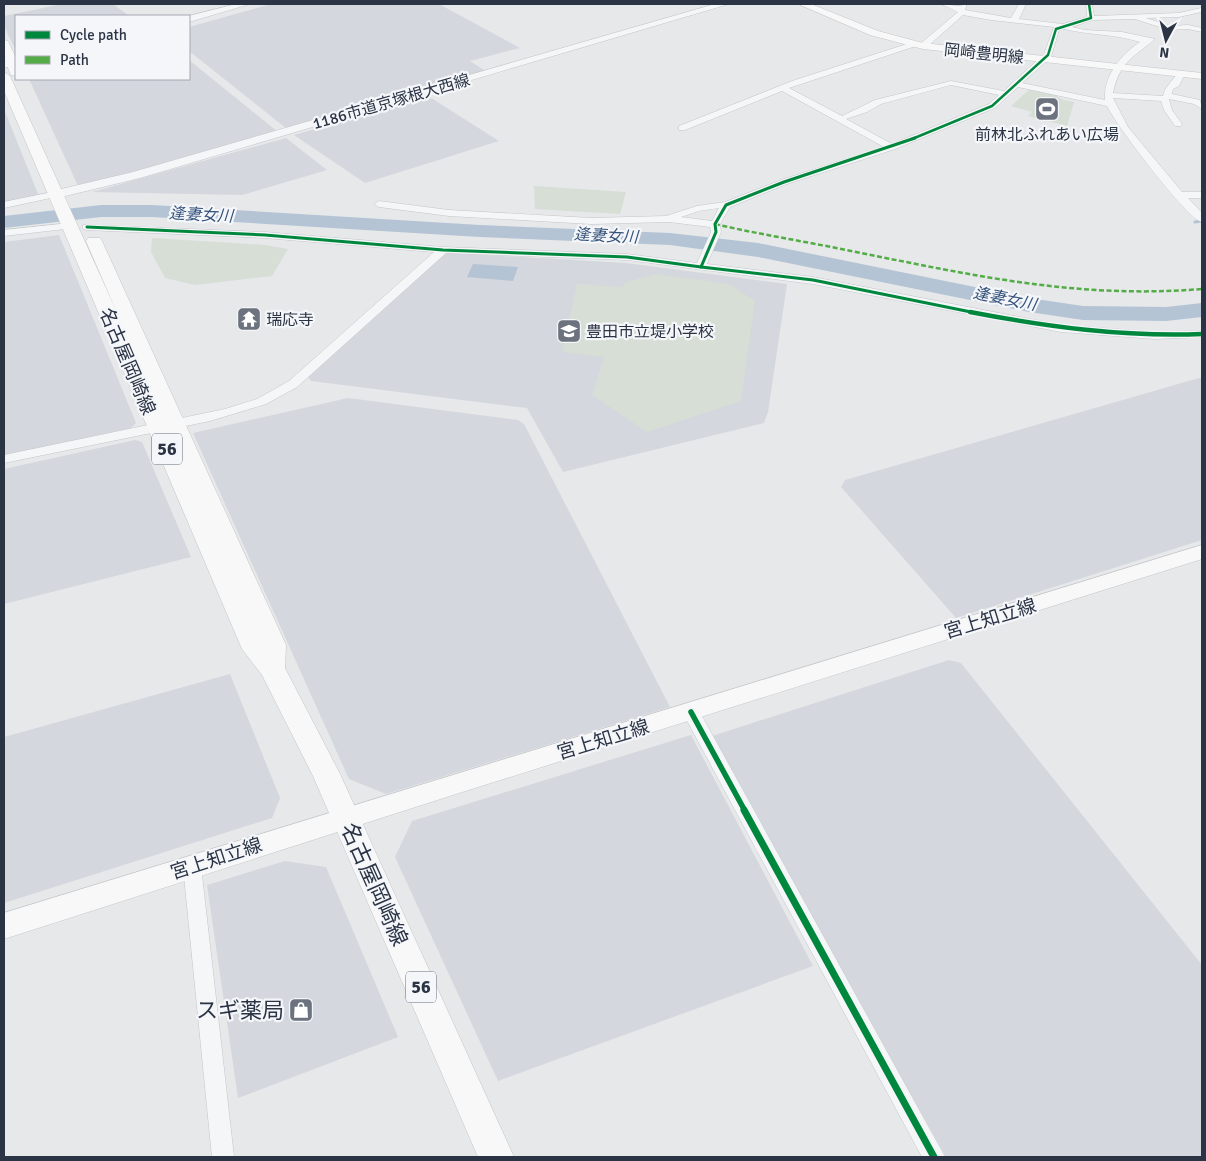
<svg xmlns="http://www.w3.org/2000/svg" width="1206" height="1161" viewBox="0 0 1206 1161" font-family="Signika,'Noto Sans JP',sans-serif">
  <rect width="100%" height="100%" fill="#e6e8ea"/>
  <g fill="#d4d7dd">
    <path d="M62,4H113L129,16H16V51L4,26V16Z"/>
    <path d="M271,4H439L520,48L470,61L487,72L287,129L189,51V27Z"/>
    <path d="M189,60L278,132L139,173L78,186L29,79H189Z"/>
    <path d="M428,96L499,141L365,183L294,135Z"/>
    <path d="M4,109L38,194L4,201Z"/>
    <path d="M286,138L327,170L242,195L92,192Z"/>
    <path d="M59,235L136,423L131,428L4,456V242Z"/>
    <path d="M449,253L626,263L787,284L768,412L764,423L563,472L527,408L311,381L308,377L441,256Z"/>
    <path d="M1199,378H1202V540L956,618L841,487L845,480Z"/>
    <path d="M348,398L518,420L524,424L670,707L386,794L349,779L193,433Z"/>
    <path d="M135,440L142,442L191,557L4,604V469Z"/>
    <path d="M949,660L961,663L1202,965V1157H946L709,737Z"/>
    <path d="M230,674L280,798L272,818L4,903V737Z"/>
    <path d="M691,735L813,966L498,1081L395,857L412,821Z"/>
    <path d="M285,861L326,867L398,1037L238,1098L207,885Z"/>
  </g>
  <g fill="#d6ded6">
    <path d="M1029,90L1055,95L1063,100L1074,102L1067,126L1028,116L1032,112L1011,106Z"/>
    <path d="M534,186L626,192L620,214L535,209Z"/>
    <path d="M152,238L265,245L288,249L272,276L195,285L165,278L151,252Z"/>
    <path d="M656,274L729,284L755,301L741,401L647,432L592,395L604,357L562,352L577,284L623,287L626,282Z"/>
  </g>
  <path fill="#b4c4d5" d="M473,264L518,267L513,281L467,277Z"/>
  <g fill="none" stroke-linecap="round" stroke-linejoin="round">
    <path stroke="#b4c4d5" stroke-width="3" d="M1195,222L1202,221"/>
    <path fill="#b4c4d5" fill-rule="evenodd" d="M101,205H152L480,225L670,233L758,243L1029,298L1083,306L1166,307L1202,303V317L1166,321L1083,320L1029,312L758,257L670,245L480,237L152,217H101L4,228V216Z"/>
    <defs>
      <g id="minor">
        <path d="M941,4L959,6L967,4L965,10L1011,18L1019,4H1026L1019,19L1063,24L1087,17L1086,4H1092L1094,16L1179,13L1201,8V12L1179,17L1146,18L1170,26L1188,25L1202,28V32L1188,29L1169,30L1135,19L1092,20L1072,27L1085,30L1122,32L1155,39C1133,58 1120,61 1113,93L1163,96C1165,86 1173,81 1178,72L1185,74L1179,86L1173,89L1172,94L1200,100L1202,109L1194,104L1169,99L1172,110L1182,124L1181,126H1175L1164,110L1161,101L1113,98L1128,127L1182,192H1202V198H1188L1202,213V222C1186,218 1116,125 1107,106L1018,87L995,108L895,149L787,184L730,207L720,224L721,232L707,264L813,277L1061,325L1155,332L1202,331V337L1155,339L1061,332L813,284L627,260L446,253L297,387L266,404L210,421L4,463V455L225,409L257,399L289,381L434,252L265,238L87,230L83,229V225L265,232L443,247L627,254L697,263L711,232L710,227L669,222L591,224L449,216L379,207L374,204L379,201L449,210L591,218L666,216L697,206L725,202L781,180L884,147L782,91L685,130H679V126L792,81L913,42H916V46L789,88L842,116L875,100L951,81L1004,91L1044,54L1054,27L991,20L963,15L926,48H920V44L958,12ZM1064,29C1089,35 1115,34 1140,42C1121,54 1103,77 1105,100L1022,83L1051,57L1059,30ZM951,85L999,95L989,104L892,144L846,119L867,112L881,104ZM719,208L712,221L681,217L699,211Z"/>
        <path d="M57,191L60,192V196L4,208V202Z"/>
        <path d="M70,223L74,224V228L4,236V230Z"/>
        <path d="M691,705L697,707L945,1157H922L685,717L683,712L685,707Z"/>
        <path d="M192,857L199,860L201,866L234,1157H212L183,866L185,860Z"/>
      </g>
      <g id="tertiary">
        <path d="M236,4H250L189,22V16Z"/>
        <path d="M715,4H729L140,178L57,198L51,194L53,191L133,172Z"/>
        <path d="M16,59V65L4,68V62Z"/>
      </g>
      <g id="secondary">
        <path d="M798,4H811L878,31L923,43L1202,73V79L923,49L870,35Z"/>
        <path d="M1202,545V559L453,795L4,939V913Z"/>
      </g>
      <g id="primary">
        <path d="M4,40L8,41L16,58V76L11,75L4,58Z"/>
        <path d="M4,72L10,76L119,317L86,241L88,238H100L102,241L286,645L285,668L340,774L514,1157H478L313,776L262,675L242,649L4,91Z"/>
      </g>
    </defs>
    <use href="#minor" stroke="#c4c6c8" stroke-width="1"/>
    <use href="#tertiary" stroke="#c4c6c8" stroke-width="1"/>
    <use href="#secondary" stroke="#c4c6c8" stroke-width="1"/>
    <use href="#primary" stroke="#c2c5c8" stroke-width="1"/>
    <use href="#minor" fill="#f5f6f7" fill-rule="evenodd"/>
    <use href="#tertiary" fill="#f5f6f7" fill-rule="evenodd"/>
    <use href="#secondary" fill="#f8f8f8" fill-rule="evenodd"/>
    <use href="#primary" fill="#f8f8f8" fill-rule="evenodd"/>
    <path stroke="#54ac47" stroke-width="2.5" stroke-dasharray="5 2.5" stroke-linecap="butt" d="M715,224C762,235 809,242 856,252C976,276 1079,299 1202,289"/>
    <defs>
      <path id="cycleway-far4" d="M912,139L992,106L1048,55L1056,29L1091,18L1089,4"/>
      <g id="cycleway-far3">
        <path d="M87,227L265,235L443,250L627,257L701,267L716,232L715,224L726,205L784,182L915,138"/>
        <path d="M701,267L813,280L976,313"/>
      </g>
      <path id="cycleway-far2" d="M970,312C1048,327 1123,337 1202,334"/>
      <path id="cycleway-far1" d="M691,712L745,811"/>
      <path id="cycleway" d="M744,810L934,1157"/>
    </defs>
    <use href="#cycleway-far4" stroke="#f4f6f9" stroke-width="4.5"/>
    <use href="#cycleway-far3" stroke="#f4f6f9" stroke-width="5"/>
    <use href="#cycleway-far2" stroke="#f4f6f9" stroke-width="7"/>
    <use href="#cycleway-far1" stroke="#f4f6f9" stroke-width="9"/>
    <use href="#cycleway" stroke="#f4f6f9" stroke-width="10"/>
    <use href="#cycleway-far4" stroke="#00873e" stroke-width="2.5"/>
    <use href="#cycleway-far3" stroke="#00873e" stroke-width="3"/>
    <use href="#cycleway-far2" stroke="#00873e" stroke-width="4.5"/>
    <use href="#cycleway-far1" stroke="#00873e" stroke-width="5.5"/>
    <use href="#cycleway" stroke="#00873e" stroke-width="7"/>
  </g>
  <defs>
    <symbol id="stadium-square" viewBox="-11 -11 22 22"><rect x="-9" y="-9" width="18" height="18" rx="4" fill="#6c737f" stroke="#f4f6f9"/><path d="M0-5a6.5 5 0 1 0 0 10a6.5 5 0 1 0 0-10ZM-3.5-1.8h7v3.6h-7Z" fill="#fff"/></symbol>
    <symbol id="temple-square" viewBox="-11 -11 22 22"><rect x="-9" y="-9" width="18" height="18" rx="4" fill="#6c737f" stroke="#f4f6f9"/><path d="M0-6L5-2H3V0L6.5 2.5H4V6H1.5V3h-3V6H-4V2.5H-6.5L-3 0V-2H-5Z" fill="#fff"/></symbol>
    <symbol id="school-square" viewBox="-11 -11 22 22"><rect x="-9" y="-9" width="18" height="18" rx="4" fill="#6c737f" stroke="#f4f6f9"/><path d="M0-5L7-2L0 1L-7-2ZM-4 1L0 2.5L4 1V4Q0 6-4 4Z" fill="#fff"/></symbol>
    <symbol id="shop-square" viewBox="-11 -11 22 22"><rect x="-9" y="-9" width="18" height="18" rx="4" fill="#6c737f" stroke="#f4f6f9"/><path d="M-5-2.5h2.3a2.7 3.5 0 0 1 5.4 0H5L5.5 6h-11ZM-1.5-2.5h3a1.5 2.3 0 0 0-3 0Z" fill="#fff"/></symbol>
  </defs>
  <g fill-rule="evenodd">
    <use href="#stadium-square" x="1033" y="95" width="28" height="28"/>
    <use href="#temple-square" x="235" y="305" width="28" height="28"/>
    <use href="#school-square" x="555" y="317" width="28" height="28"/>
    <use href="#shop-square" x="287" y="996" width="28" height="28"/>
  </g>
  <g text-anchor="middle" stroke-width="4.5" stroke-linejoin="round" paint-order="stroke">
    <g font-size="16" fill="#2b3445" stroke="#f4f6f9">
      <text transform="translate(984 53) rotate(6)" y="6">岡崎豊明線</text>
      <text transform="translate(391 101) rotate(-16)" y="6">1186市道京塚根大西線</text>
    </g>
    <g font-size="16" fill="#2b3445" stroke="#f4f6f9" text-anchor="start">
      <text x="1047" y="140" text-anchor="middle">前林北ふれあい広場</text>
      <text x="266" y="325">瑞応寺</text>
      <text x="586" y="337">豊田市立堤小学校</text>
    </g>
    <g font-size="16" font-style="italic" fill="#34527a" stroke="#f4f6f9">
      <text transform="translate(201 214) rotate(3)" y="6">逢妻女川</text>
      <text transform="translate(606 235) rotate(3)" y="6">逢妻女川</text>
      <text transform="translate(1005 298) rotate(11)" y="6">逢妻女川</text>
    </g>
    <g fill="#f4f6f9" stroke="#676e7b" stroke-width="1">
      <rect x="152" y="433.5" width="30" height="31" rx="4"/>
      <rect x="406" y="971.5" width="30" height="31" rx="4"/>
    </g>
    <g font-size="18" font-weight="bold" fill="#2b3445">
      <text x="167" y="455">56</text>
      <text x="421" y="993">56</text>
    </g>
    <g font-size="19" fill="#2b3445" stroke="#f4f6f9">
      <text transform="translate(128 361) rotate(67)" y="7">名古屋岡崎線</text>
      <text transform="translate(990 618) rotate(-17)" y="7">宮上知立線</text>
      <text transform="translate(603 739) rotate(-17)" y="7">宮上知立線</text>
      <text transform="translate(216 858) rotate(-18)" y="7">宮上知立線</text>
    </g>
    <g font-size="22" fill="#2b3445" stroke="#f4f6f9">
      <text transform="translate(375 884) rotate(66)" y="8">名古屋岡崎線</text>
    </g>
    <g font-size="22" fill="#2b3445" stroke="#f4f6f9" text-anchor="end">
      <text x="284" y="1018">スギ薬局</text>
    </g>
  </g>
  <rect width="1206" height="1161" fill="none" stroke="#2b3445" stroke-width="10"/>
  <rect x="15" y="15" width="175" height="65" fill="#f4f6f9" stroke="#a4a8b1"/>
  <rect x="25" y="31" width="25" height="8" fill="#00873e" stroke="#a4a8b1"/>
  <text x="60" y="40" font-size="15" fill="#2b3445">Cycle path</text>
  <rect x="25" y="56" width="25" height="8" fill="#54ac47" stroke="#a4a8b1"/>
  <text x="60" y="65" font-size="15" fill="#2b3445">Path</text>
  <g transform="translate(1166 40) rotate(187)" stroke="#f4f6f9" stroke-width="4" paint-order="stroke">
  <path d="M0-4L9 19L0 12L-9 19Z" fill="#2b3445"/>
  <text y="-8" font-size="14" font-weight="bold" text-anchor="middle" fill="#2b3445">N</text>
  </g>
</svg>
